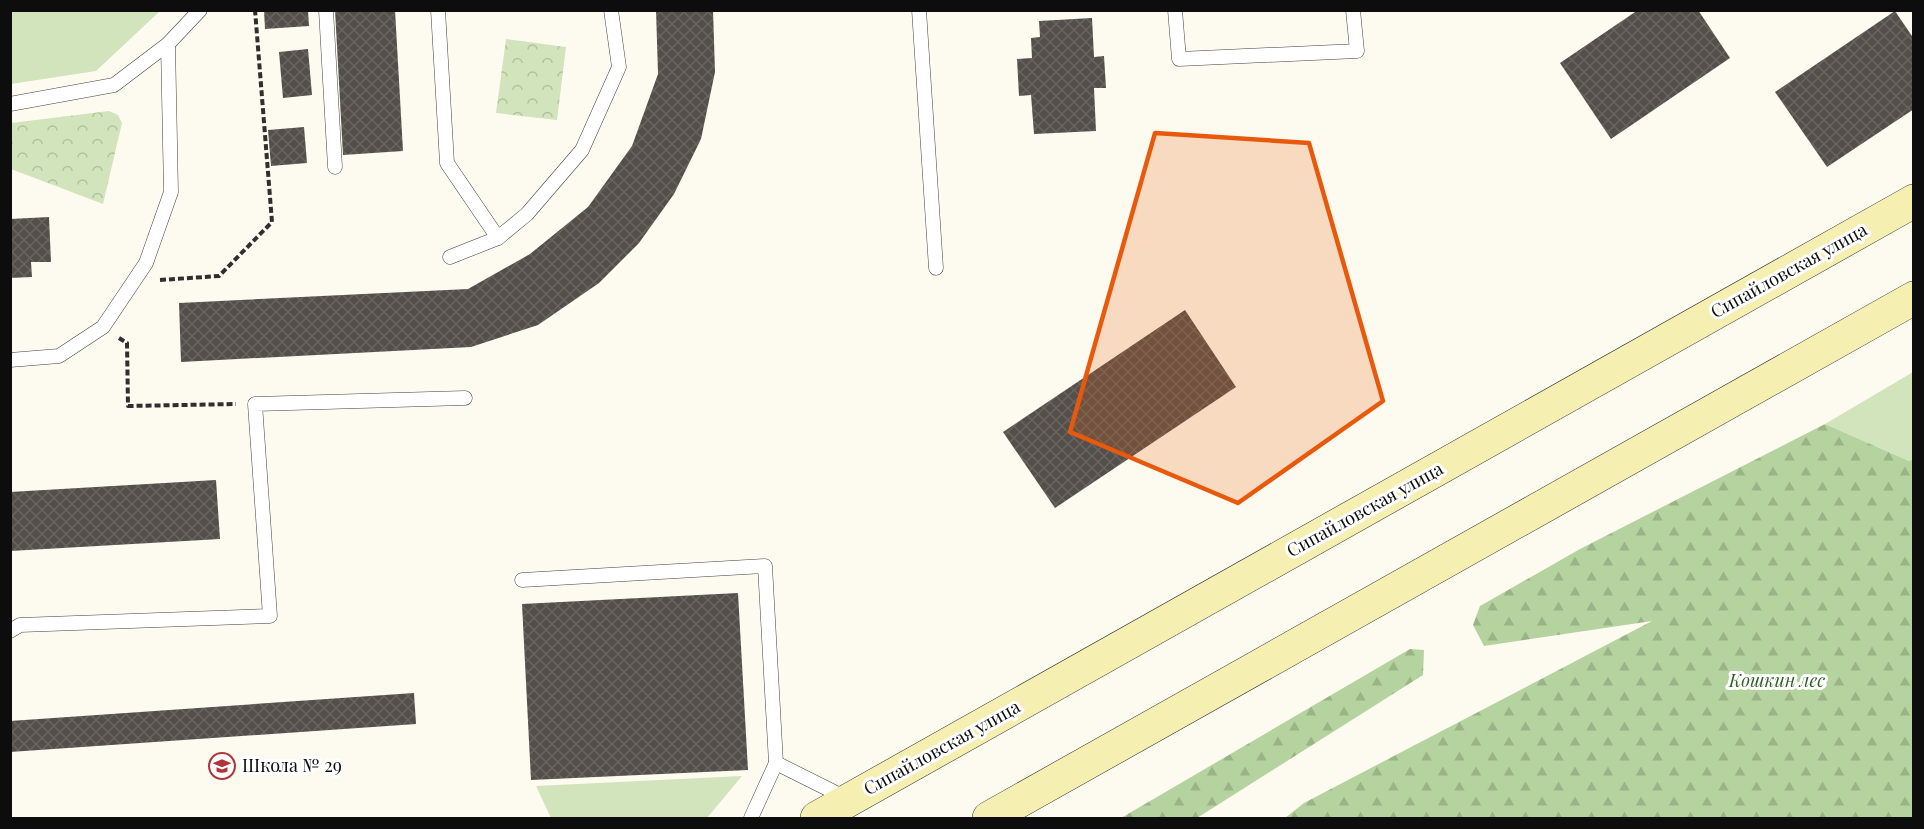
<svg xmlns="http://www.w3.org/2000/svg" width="1924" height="829" viewBox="0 0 1924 829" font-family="'Playfair Display',serif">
  <defs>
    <pattern id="forest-firs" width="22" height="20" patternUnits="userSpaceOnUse" patternTransform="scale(1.5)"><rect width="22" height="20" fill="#b5d39e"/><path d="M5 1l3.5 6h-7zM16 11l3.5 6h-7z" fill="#9ab487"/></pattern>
    <pattern id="park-crowns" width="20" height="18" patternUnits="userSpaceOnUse" patternTransform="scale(1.5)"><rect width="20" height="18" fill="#d1e4bc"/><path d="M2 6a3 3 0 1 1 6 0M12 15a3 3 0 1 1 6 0" fill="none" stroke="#b2c2a0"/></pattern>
    <pattern id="building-cross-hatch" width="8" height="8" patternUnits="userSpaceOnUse" patternTransform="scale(1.5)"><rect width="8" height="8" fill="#554f4b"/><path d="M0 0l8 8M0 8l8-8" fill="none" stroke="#686460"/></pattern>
  </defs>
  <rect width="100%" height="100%" fill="#fdfbef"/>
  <g fill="#d1e4bc">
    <path d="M11,10H160V11L96,71L11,84Z"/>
    <path d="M1913,372V459L1909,461L1825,424Z"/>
    <path d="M742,776L707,818H551L536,786Z"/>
  </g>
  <g fill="url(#forest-firs)">
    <path d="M1825,424L1909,461L1913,459V818H1285L1304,803L1652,621L1484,646L1473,625L1480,606L1580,549Z"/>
    <path d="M1410,649L1424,650L1423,675L1197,818H1121Z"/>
  </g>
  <g fill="url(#park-crowns)">
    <path d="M506,39L566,47L557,120L496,113Z"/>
    <path d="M109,111L118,115L122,123L103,204L11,169V123Z"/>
  </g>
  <g fill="url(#building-cross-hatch)">
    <path d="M264,10H308L309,26L265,29Z"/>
    <path d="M335,10H395L403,151L343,155Z"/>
    <path d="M656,10H713L715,72L701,139L674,194L639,243L599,283L538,325L471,347L181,362L179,303L468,289L530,254L588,207L632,146L658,74Z"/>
    <path d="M1638,10H1698L1730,58L1611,139L1560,63Z"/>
    <path d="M1895,11L1914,39V109L1827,167L1775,92Z"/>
    <path d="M1092,18L1094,57L1104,56L1106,88H1094L1096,131L1034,134L1031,95L1019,96L1017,59L1032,58L1031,38L1040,37L1039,21Z"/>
    <path d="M308,49L312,95L283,98L279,52Z"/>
    <path d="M304,127L307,163L271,166L268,130Z"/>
    <path d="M49,217L51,262H31L32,277L10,278V219Z"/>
    <path d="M1185,310L1236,387L1055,508L1003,432Z"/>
    <path d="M216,480L220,539L10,551V492Z"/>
    <path d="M738,593L748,770L531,780L522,604Z"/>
    <path d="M414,693L416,724L10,752V721Z"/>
  </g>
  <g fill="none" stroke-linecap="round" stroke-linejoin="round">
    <defs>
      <g id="service">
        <path d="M326,10L335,167"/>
        <path d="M438,10L447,163L498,238"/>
        <path d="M919,10L936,268"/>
        <path d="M1175,10L1179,59L1357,51L1353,10"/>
        <path d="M10,104L114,85L168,44L200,10"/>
        <path d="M450,257L498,238L527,214L582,150L619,67L611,10"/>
        <path d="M10,360L59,356L103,327L146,263L171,192L168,44"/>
        <path d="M522,580L765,566L776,763L848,799"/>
        <path d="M10,631L20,625L270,616L255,404L465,398"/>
        <path d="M751,818L776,763"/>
      </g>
      <g id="secondary">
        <path d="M817,818L1914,201"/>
        <path d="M989,818L1914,298"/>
      </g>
    </defs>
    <use href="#service" stroke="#404040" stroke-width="15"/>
    <use href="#secondary" stroke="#2f2f2f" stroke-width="34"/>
    <g stroke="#2f2f2f" stroke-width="4" stroke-dasharray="6 3" stroke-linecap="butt">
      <path d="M160,280L219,276L272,222L255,10"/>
      <path d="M119,338L127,343L128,406L236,404"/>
    </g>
    <use href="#service" stroke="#fff" stroke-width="14"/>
    <use href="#secondary" stroke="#f6efb2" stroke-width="33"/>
  </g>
  <path fill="#e8590c" fill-opacity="0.2" stroke="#e8590c" stroke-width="4.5" stroke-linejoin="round" d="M1155,133L1309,143L1383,401L1238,503L1070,432Z"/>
  <defs>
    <symbol id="school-ring" viewBox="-11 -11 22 22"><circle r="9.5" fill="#fff" stroke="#ae353a" stroke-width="1.5"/><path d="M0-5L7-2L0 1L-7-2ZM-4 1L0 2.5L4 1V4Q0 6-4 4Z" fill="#ae353a"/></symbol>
  </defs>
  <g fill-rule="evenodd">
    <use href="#school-ring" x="207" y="751" width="30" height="30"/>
  </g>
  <g text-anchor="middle" stroke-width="6" stroke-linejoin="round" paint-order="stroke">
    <g font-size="18" fill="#0d0d0d" stroke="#fff">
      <text transform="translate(1789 271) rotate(-29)" y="6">Сипайловская улица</text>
      <text transform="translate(1365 510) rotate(-29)" y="6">Сипайловская улица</text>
      <text transform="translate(942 748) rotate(-29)" y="6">Сипайловская улица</text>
    </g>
    <g font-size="18" font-style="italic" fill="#305e25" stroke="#fff">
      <text x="1777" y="687">Кошкин лес</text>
    </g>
    <g font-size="18" fill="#0d0d0d" stroke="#fff" text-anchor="start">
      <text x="242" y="772">Школа № 29</text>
    </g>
  </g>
  <rect width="1924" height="829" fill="none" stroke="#0d0d0d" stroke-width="24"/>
</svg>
